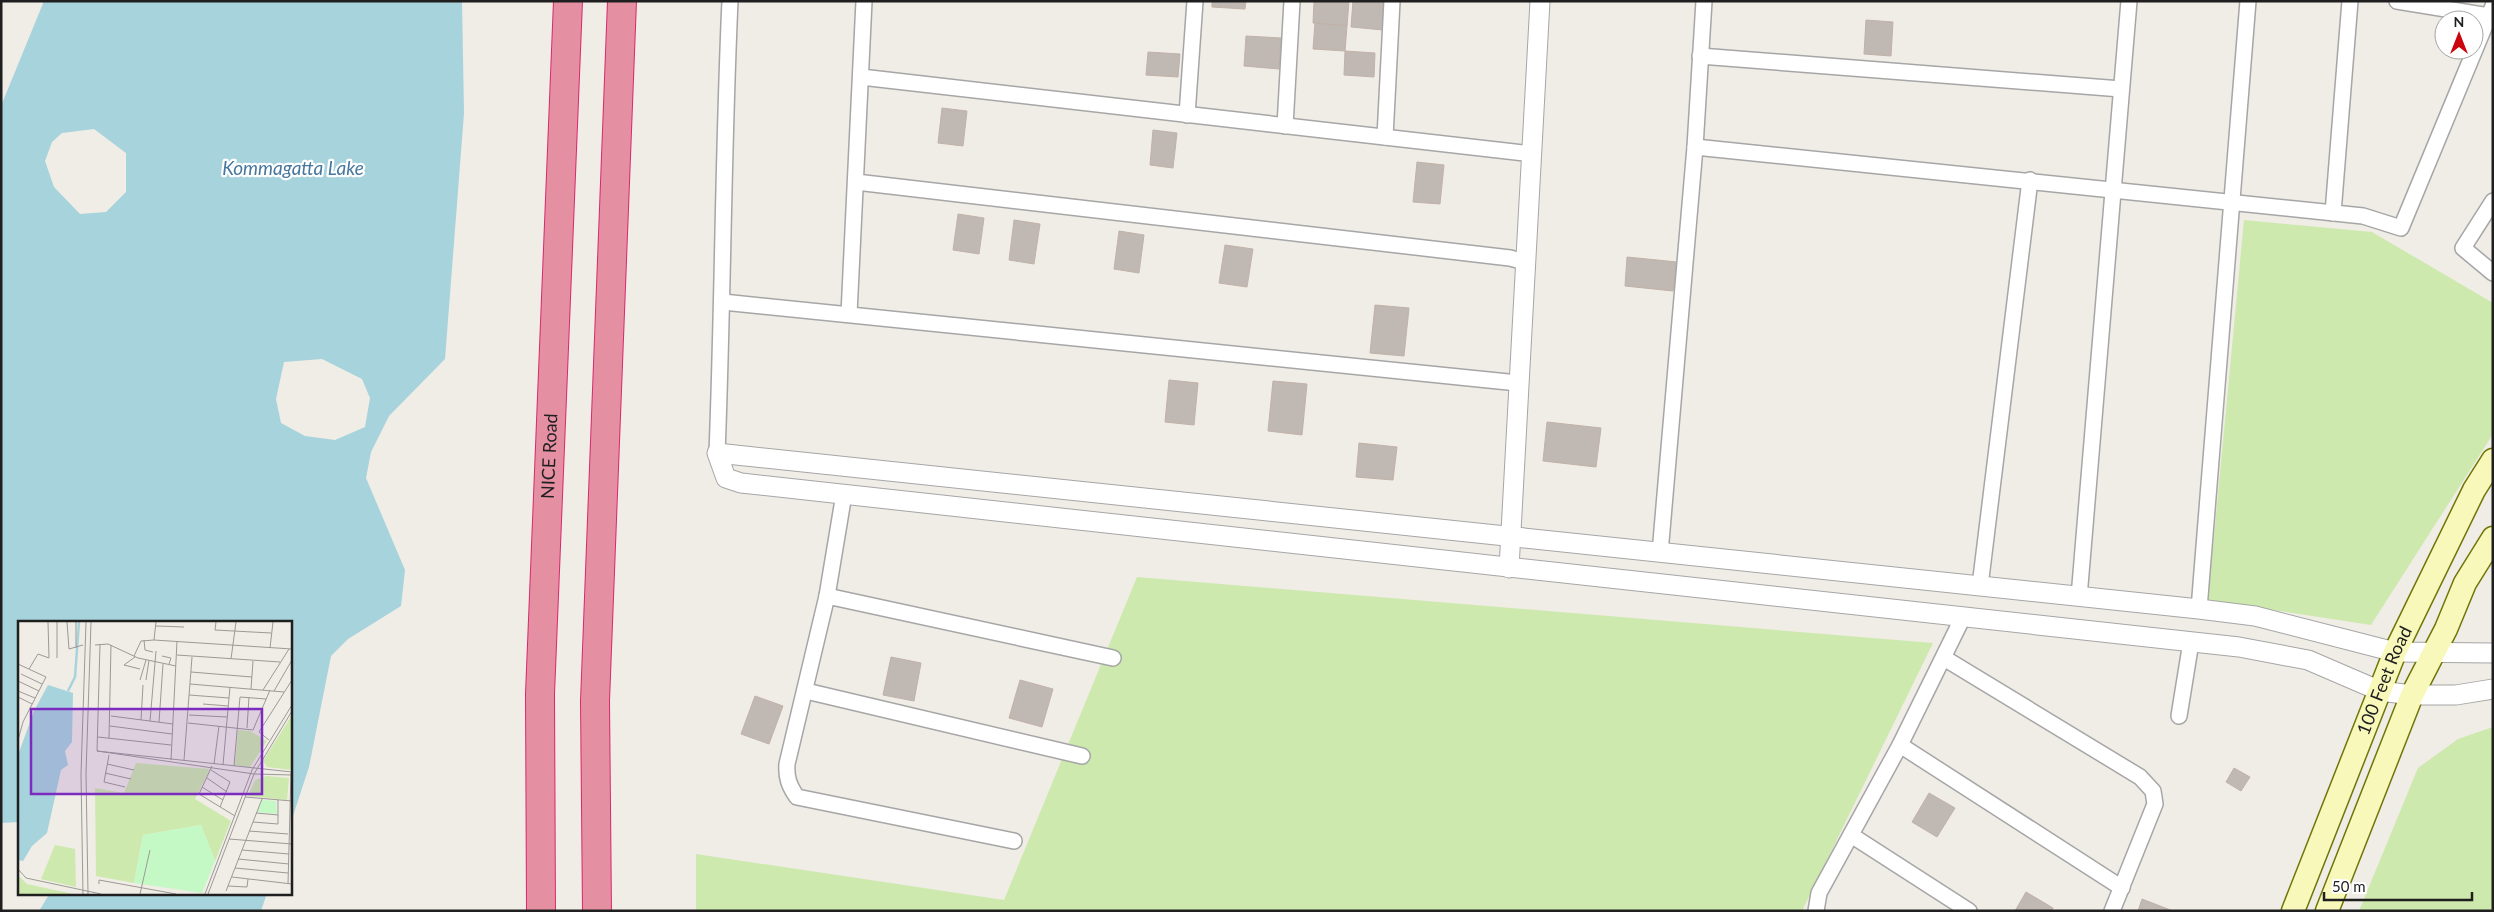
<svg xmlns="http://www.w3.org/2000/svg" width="2494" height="912" viewBox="0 0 2494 912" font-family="Lato,sans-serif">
  <rect width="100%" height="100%" fill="#f0ece6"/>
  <g fill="#cde9ad">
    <path d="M2244,220L2372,232L2493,303V434L2371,625L2208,600Z"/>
    <path d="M1137,577L1933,643L1802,911H696V854L1004,900Z"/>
    <path d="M2493,727V911H2359L2418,768L2458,739Z"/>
  </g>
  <g fill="#a7d3dc" fill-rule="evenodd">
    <path d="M44,1H462L464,113L445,359L389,416L371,452L366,478L405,570L401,606L348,639L331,656L309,767L290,825V622H19V822L1,823V106ZM94,129L126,153V192L106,212L80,214L54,187L45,161L52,142L62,133ZM322,359L362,379L370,398L365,427L335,440L305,436L281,423L276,399L284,362Z"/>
    <path d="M50,893H267L261,911H39Z"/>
  </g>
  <g fill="#c0b8b2" stroke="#c1b2a8">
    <path d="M1212,1H1246L1245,9L1212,7Z"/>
    <path d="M1314,1H1349L1347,26L1313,23Z"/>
    <path d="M1353,1H1385L1383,30L1351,27Z"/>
    <path d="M1866,20L1893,22L1891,56L1864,54Z"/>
    <path d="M1315,23L1347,26L1345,51L1313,49Z"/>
    <path d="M1246,36L1281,38L1279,69L1244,66Z"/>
    <path d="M1345,51L1375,53L1374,77L1344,75Z"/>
    <path d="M1148,52L1180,54L1178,77L1146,75Z"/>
    <path d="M942,108L967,111L963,146L938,143Z"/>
    <path d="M1153,130L1177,133L1173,168L1150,165Z"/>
    <path d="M1417,162L1444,165L1440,204L1413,202Z"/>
    <path d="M958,214L984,218L979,254L953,250Z"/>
    <path d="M1014,220L1040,224L1034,264L1009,260Z"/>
    <path d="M1119,231L1144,235L1139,273L1114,269Z"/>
    <path d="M1225,245L1253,249L1247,287L1219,283Z"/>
    <path d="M1627,257L1677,262L1673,291L1625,286Z"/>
    <path d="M1375,305L1409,308L1404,356L1370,353Z"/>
    <path d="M1169,380L1198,383L1194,425L1165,422Z"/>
    <path d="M1273,381L1307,384L1302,435L1268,431Z"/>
    <path d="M1547,422L1601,428L1596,467L1543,461Z"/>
    <path d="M1359,443L1397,447L1393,480L1356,477Z"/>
    <path d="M891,657L921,663L914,701L883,695Z"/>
    <path d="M1020,680L1053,689L1042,727L1009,718Z"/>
    <path d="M755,696L783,706L769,744L741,734Z"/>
    <path d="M2234,768L2250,777L2241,791L2226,782Z"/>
    <path d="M1929,793L1955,808L1937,837L1912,822Z"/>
    <path d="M2026,892L2053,908L2052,911H2015Z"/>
    <path d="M2142,899L2173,911H2138Z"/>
  </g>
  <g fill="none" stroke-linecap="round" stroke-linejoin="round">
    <defs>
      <g id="minor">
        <path d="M2397,1L2489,16"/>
        <path d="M1700,56L2121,89"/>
        <path d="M861,77L1532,154"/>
        <path d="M1187,115L1195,1"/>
        <path d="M1285,126L1292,1"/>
        <path d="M1385,137L1392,1"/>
        <path d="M1695,147L2363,216L2401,228L2493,6"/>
        <path d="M856,182L1510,258L1525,262"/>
        <path d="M2493,201L2463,248L2493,273"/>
        <path d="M2333,213L2350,1"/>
        <path d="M723,302L1518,383"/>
        <path d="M849,314L864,1"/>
        <path d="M717,453C723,302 723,152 730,1"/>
        <path d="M844,494L827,596L787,764C786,777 789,786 797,797L1014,841"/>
        <path d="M1660,553L1695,147L1704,1"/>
        <path d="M1980,586L2030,180"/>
        <path d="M827,596L1113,658"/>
        <path d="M2079,597L2129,1"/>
        <path d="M2199,609L2248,1"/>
        <path d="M1944,658L2140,777L2153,791L2155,804L2112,911"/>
        <path d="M806,691L1082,756"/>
        <path d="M2179,716L2191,642"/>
        <path d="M1900,745L2122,888"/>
        <path d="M1851,835L1969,911"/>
        <path d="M1816,911L1819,893L1900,745L1963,617"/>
      </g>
      <g id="tertiary">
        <path d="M1509,568L1540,1"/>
        <path d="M2493,653L2395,652L2255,616L2199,609L717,453L726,478L741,483L2239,647L2308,660L2380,691L2412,695H2456L2493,689"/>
      </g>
      <g id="secondary">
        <path id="s1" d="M2293,911L2395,652L2474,490L2493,460"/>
        <path d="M2327,911L2412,695L2446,629L2465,583L2493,538"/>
      </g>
      <g id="motorway">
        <path id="s2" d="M541,911L540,694L568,1"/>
        <path d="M597,911L595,701L622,1"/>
      </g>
    </defs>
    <use href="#minor" stroke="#a6a6a6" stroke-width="18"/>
    <use href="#tertiary" stroke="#a6a6a6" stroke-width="21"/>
    <use href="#secondary" stroke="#6f7607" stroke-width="25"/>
    <use href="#motorway" stroke="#d8296d" stroke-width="30"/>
    <use href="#minor" stroke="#fff" stroke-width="15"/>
    <use href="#tertiary" stroke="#fff" stroke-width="19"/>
    <use href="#secondary" stroke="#f8f8bb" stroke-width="22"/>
    <use href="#motorway" stroke="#e58fa3" stroke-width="28"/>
  </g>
  <g text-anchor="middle" stroke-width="4.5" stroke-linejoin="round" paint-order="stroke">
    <g font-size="18" fill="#1f1f1f" stroke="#fff">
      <text dy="6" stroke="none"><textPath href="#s2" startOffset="455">NICE Road</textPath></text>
      <text dy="6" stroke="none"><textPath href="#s1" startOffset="248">100 Feet Road</textPath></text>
    </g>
    <g font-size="19" font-style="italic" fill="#47779e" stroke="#fff">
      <text x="293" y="175">Kommagatta Lake</text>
    </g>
  </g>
  <g transform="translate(18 621)">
    <rect width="274" height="274" fill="#f0ece6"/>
    <path d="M274,94V149L249,146L245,140ZM220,109L232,110L249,120L232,146L217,144ZM118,142L192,148L177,178L213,200L197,240L183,204L125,214L116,262L78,255L77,167L106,172ZM248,155L271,157L269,179L230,175L237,159ZM37,224L57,228L58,266L23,258ZM0,254L9,263L55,273H0Z" fill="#cde9ad"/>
    <path d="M244,179L258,180L259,193L239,191ZM183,204L197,240L184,272L116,262L125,214Z" fill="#c4f9c6"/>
    <path d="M30,64L55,72L54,121L47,130L50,144L43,149L29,212L14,225L5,240L0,239V134L16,90Z" fill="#a7d3dc"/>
    <path fill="none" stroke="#a7d3dc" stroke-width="2.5" d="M50,70L57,56L61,1"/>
    <path fill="none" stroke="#9c9a96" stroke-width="1" d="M39,1V37M49,1L51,28L65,24M58,1V27M138,1L136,19L274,28M198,1L197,9L253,12M138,5L166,6M126,19L127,29L135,31M77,24L90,23L120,37L158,45M252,27L255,1M159,34L262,41M116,35L123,20L136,19M144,35L153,37L151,43M117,36L106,44L122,48M213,38L218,1M0,43L28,56L5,101L0,119M11,48L20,33L31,37L30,1M173,51L234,56M3,53L24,63M122,59L128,39M128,59L131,39M0,60L21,70M172,63L266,71M233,68L235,40M245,69L271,28M0,70L17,77M256,70L274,39M171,74L211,77M0,76L14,83M185,83L210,85M171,94L209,96M93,95L155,103M123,99L125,64M132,100L138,30M141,101L145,43M170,102L235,109L252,69M92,105L154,113M229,107L231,76M80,116L153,124M91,117L93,24M251,119L241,111L274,59M79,130L236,153L274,154M79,130L274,151M79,130L82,23M91,134L86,161L107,166M153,139L159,20M166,139L174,36M89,143L116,149M196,143L201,105M205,144L212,66M194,145L181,173L217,195M216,145L222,76L248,78M193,149L212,161L202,186M87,152L113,158M189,157L209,171M184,166L205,179M227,176L274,180M238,192L260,194M235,201L260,203V179M231,210L270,213M211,218L274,223M224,229L271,233M220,238L271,243M217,247L270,252M0,248L8,257L83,273M214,256L274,263M81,263V259L158,273M270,263L273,152M210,265L229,266L230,258M208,270L244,178M65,273L63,153L68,1M70,273L68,153L73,1M122,273L132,229M187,273L234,149L274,84M190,273L236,153L274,90"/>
    <path fill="#7b2cbf" fill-opacity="0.15" stroke="#7b2cbf" stroke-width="2.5" d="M13,88H244V173H13Z"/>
    <rect width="274" height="274" fill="none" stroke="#1f1f1f" stroke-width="2.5"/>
  </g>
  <rect width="2494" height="912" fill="none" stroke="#1f1f1f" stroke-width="5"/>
  <g transform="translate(2459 35)"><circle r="24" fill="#ffffff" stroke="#a5a5a5"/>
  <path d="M0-4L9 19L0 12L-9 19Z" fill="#cb040d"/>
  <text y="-8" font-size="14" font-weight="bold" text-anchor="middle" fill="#1f1f1f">N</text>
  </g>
  <path d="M2324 892v8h148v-8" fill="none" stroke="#1f1f1f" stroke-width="2.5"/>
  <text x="2332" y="892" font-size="15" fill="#1f1f1f" stroke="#ffffff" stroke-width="4" paint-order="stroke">50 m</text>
</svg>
